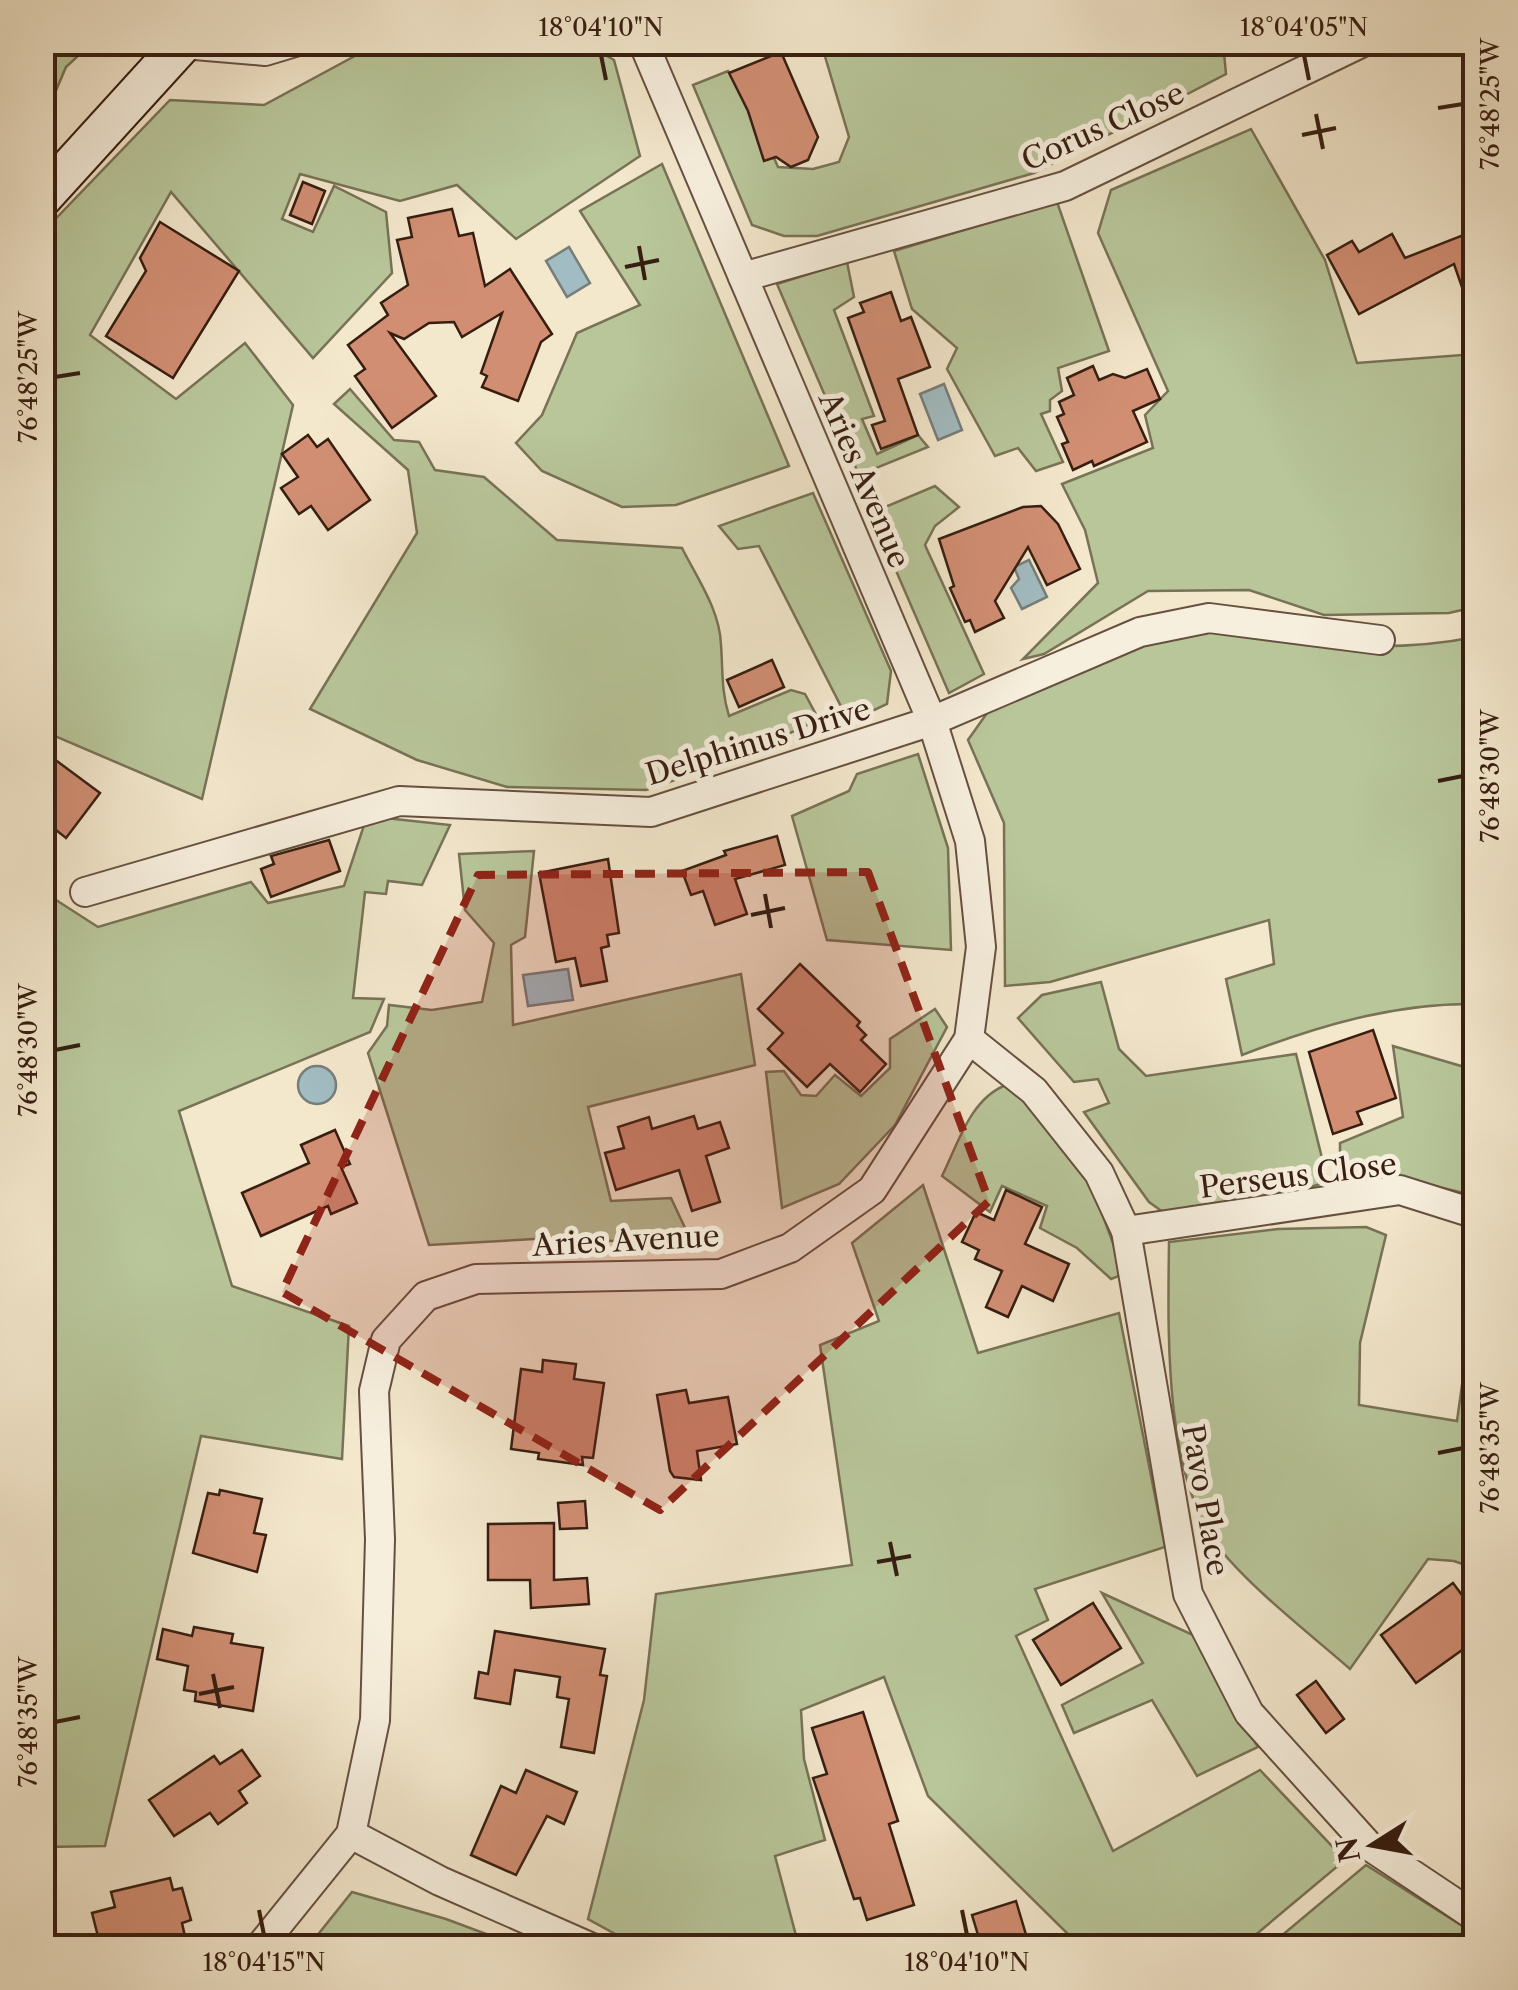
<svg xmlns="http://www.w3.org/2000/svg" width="1518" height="1990" viewBox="0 0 1518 1990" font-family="'Libre Caslon Text',serif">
  <rect width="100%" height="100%" fill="#f3e7cc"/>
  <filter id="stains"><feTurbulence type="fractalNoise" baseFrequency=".002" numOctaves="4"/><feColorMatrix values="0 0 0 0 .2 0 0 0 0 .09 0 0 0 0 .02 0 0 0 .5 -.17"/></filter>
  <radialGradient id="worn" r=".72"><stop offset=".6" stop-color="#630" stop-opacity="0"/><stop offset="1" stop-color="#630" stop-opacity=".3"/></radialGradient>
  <g fill="#b8c69a" stroke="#787256" stroke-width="2.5">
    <path d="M43,42L92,43L66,67L43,121Z"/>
    <path d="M379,43H585L614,60L640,156L516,239L457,185L400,201L300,174L282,219L313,232L334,186L386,212L392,273L313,358L171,192L90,335L176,399L245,343L293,405L202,799L43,731L42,233L170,100L264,105Z"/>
    <path d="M821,43H1223L1226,74L1034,173L817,236H784L752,225L693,85L728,71L744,89L778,167L813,169L839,162L849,137Z"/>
    <path d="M1251,129L1325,260L1357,363L1475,354V607L1449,613L1324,615L1249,590L1148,591L1044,654L1023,659L1098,583L1085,530L1062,484L1153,448L1145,415L1168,391L1098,233L1111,190Z"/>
    <path d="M662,164L789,466L676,505L622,507L542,471L516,443L542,415L577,333L640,305L580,211Z"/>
    <path d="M1057,202L1109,351L1058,368L1062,391L1050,400V411L1041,414L1063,462L1036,471L1018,448L995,456L947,369L957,348L912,309L894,251Z"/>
    <path d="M847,262L854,297L834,310L874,416L862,419L877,454L918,435L928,447L859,475L777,284Z"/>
    <path d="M350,389L394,440L419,442L435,470L484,477L557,540L682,548C697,578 720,610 721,645C723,671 721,690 729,716L791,690L805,694L819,720L721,764L646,790L507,787L417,760L310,709L417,533L408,470L334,404Z"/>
    <path d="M935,486L959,507L935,526L925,545L984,674L949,693L871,513Z"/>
    <path d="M813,493L891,671L887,704L849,722L759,546L738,549L719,526Z"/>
    <path d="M1213,632C1303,643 1386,655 1475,637V1004C1394,1003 1318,1026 1242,1055L1226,979L1274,964L1269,920L1050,982L1005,986L1004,823L968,740L992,706L1152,642Z"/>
    <path d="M918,754L948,848L951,950L827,940L792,816L849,791L857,774Z"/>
    <path d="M367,816L450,825L422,885L388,881L386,894L365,892L353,998L384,999L370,1032L179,1111L232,1286L349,1326L342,1459L201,1436L105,1846L43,1847L42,891L98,927L251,882L268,903L344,886Z"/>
    <path d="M534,851L525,937L511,945L513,1025L741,974L755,1065L588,1107L611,1201L671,1198L693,1245L552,1238L429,1245L368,1053L387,1026L389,1005L432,1010L482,1002L494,943L465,910L459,854Z"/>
    <path d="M1101,982L1119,1049L1146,1076L1296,1054L1328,1182L1250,1204L1170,1217L1149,1202L1084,1112L1109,1103L1098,1079L1074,1082L1018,1018L1042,995Z"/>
    <path d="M935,1009L947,1027L895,1125L839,1184L782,1208L766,1072L784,1071L801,1095L816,1096L835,1075L861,1096L890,1068V1039Z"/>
    <path d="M1393,1046L1468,1068V1194L1401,1178L1340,1186V1143L1403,1117Z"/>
    <path d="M1006,1085C1074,1116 1100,1209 1124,1274L1111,1279L1077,1248L1040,1228L1047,1206L1002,1186L990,1212L942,1176C958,1144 970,1099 1006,1085Z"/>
    <path d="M923,1185L978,1353L1119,1313L1165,1547L1035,1589L1048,1620L1016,1636L1113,1851L1260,1770L1345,1860L1241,1947H1081L928,1796L884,1677L801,1710L804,1759L825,1840L775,1856L799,1947H639L588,1919L644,1700L656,1594L852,1565L820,1345L879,1321L852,1243Z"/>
    <path d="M1366,1227L1386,1235L1360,1343L1359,1405L1457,1421L1475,1291L1476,1569L1454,1561L1428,1559L1350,1669C1310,1634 1252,1589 1220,1549C1163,1477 1168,1329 1169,1242L1278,1229Z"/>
    <path d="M1102,1593L1193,1635L1258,1747L1197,1776L1152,1700L1074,1733L1062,1705L1143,1663Z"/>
    <path d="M1366,1865L1475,1934V1947H1268Z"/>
    <path d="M352,1892L446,1919L521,1947H308Z"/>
  </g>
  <g fill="#a1bcc2" stroke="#777d7b" stroke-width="2.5">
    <path d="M569,247L590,283L567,297L546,261Z"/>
    <path d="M944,384L962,430L938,440L920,394Z"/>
    <path d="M1029,560L1047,597L1022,609L1011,588L1019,579L1014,567Z"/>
    <path d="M568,969L573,1000L528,1006L523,975Z"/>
    <circle cx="317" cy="1085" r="19"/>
  </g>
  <g fill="#d18e73" stroke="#371e11" stroke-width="2.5">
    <path d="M781,52L818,137L808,160L791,167L776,157L764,161L748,111L729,73Z"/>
    <path d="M303,182L325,191L312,224L290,215Z"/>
    <path d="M452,209L459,236L473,233L485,286L510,269L552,334L541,342L518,401L482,387L487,376L481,373L502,313L462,337L454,322L429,323L404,339L390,333L436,396L392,428L355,376L365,369L348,345L388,315L381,303L408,285L397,240L412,237L408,218Z"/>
    <path d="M160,222L239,271L173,378L106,336L146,271L140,258Z"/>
    <path d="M1476,230L1472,316L1454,264L1359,314L1327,255L1352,241L1359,252L1392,234L1405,258Z"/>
    <path d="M891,292L901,321L911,317L930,367L898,379L918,435L881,449L872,425L885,421L848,318L864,312L860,303Z"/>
    <path d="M1093,366L1099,380L1113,374L1125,378L1147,369L1160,399L1133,411L1147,442L1094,466L1092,461L1073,470L1062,444L1068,442L1057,417L1064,414L1059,402L1074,395L1067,378Z"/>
    <path d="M308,435L317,447L328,439L370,500L328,530L311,506L299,514L281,488L298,477L282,454Z"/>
    <path d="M1041,506L1058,524L1080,569L1047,585L1028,547L995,601L1004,618L975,632L970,620L965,622L950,588L954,586L939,539L1023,507Z"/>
    <path d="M772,660L784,687L739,707L727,680Z"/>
    <path d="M42,750L100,793L66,838L56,830L42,849Z"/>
    <path d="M777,836L785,865L735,879L747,914L715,925L703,891L691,895L682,871L726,855L724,851Z"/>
    <path d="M329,840L340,871L271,897L261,869L274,864L271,856Z"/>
    <path d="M608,859L619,933L607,935L609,946L601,948L607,981L581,986L575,958L556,962L539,873Z"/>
    <path d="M800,964L860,1022L857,1026L866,1035L861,1040L886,1064L860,1092L830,1064L807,1087L768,1049L783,1033L758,1009Z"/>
    <path d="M1373,1030L1396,1098L1357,1112L1362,1124L1333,1134L1309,1052Z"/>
    <path d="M694,1116L698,1129L720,1122L729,1148L706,1156L720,1202L692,1211L679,1170L616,1190L605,1153L624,1148L618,1127L649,1117L652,1129Z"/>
    <path d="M335,1130L350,1164L341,1167L357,1203L331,1214L328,1206L261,1236L242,1193L309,1163L301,1145Z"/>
    <path d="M1006,1190L1042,1207L1025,1244L1069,1264L1053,1301L1022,1286L1008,1317L986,1307L1002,1271L975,1259L979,1250L962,1242L976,1212L994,1220Z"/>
    <path d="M543,1360L576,1364L574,1379L604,1383L593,1458L582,1457L583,1465L538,1459L539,1453L511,1449L521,1369L542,1372Z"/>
    <path d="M686,1390L689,1403L728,1397L737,1444L697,1451L701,1480L674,1477L670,1471L657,1395Z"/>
    <path d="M220,1490L262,1499L254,1533L266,1535L257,1572L193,1553L208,1493L219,1495Z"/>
    <path d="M585,1501L587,1528L560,1529L558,1503Z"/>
    <path d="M554,1523V1580L587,1578L589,1604L531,1608L530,1580H488V1524Z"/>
    <path d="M1453,1583L1476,1614V1640L1416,1683L1381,1635Z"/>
    <path d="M1093,1603L1121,1648L1061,1685L1033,1640Z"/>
    <path d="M194,1627L233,1634L231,1643L263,1648L253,1711L195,1701L196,1692L184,1690L188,1666L157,1659L163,1629L192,1636Z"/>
    <path d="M495,1631L605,1649L600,1675L607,1676L594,1753L561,1747L569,1699L557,1697L560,1677L515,1670L510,1704L475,1698L479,1672L488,1674Z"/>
    <path d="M1316,1681L1344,1719L1326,1733L1297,1695Z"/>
    <path d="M863,1712L898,1821L889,1824L914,1905L867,1920L860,1898L854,1899L813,1778L827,1774L812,1728Z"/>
    <path d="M242,1750L260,1776L239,1791L247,1803L218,1824L210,1813L174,1836L149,1800L214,1756L220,1764Z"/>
    <path d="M526,1770L577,1792L564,1824L547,1816L516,1875L471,1855L501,1786L516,1793Z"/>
    <path d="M170,1878L173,1890L182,1888L191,1920L182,1923L186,1941L162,1948H101L92,1913L115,1907L111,1892Z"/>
    <path d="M1016,1901L1030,1948H982L972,1915Z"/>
  </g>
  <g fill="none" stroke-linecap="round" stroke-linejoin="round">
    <defs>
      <g id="minor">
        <path d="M183,44L265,51L295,42"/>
        <path d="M743,277L1065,186L1363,42"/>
        <path d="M85,892L399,801L651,812L932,721L1140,632L1209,618L1380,640"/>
        <path d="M969,1039L1034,1091L1099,1173L1126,1231L1188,1594L1249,1713L1368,1845L1476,1917"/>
        <path d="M1126,1231L1400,1190L1476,1214"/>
        <path d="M351,1834L440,1881L592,1948"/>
        <path d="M259,1948L351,1834L375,1720L380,1539L374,1391L386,1340L426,1296L476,1279L721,1274L790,1248L872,1190L969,1039L981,947L970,841L932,721L643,42"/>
      </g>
      <path id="secondary" d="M42,198L184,42"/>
    </defs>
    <use href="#minor" stroke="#665040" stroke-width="32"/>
    <use href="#secondary" stroke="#371e11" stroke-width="42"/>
    <use href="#minor" stroke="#f7efde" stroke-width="28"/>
    <use href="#secondary" stroke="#f7efde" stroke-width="38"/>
  </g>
  <path fill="#8f2418" fill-opacity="0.2" stroke="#8f2418" stroke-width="8" stroke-dasharray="20 12" stroke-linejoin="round" d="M868,872L989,1201L660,1510L282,1292L478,875Z"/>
  <path fill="none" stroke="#371e11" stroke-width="4" d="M601,55L606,80M1304,55L1309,80M1438,108L1463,104M1316,114L1323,149M1302,135L1336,128M639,246L645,280M625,267L659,260M55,377L80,373M1438,781L1463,776M765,894L771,928M751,915L785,908M55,1050L80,1045M1438,1453L1463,1448M890,1542L897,1576M877,1562L911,1556M213,1674L220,1708M199,1694L234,1687M55,1722L80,1717M259,1910L264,1935M962,1910L967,1935"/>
  <g text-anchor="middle" stroke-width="10" stroke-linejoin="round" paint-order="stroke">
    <g font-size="30" fill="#371e11" stroke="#f7efde">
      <text transform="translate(1103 127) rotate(-24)" y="10">Corus Close</text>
      <text transform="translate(864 480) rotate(67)" y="10">Aries Avenue</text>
      <text transform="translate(758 742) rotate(-17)" y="10">Delphinus Drive</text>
      <text transform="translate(1298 1176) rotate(-7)" y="10">Perseus Close</text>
      <text transform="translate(626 1241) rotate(-3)" y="10">Aries Avenue</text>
      <text transform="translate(1205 1500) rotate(80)" y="10">Pavo Place</text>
    </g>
  </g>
  <rect width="1518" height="1990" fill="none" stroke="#f3e7cc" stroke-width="110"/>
  <g transform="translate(1373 1845) rotate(259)" stroke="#f7efde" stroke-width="8" paint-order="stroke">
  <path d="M0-8L18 38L0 25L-18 38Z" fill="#371e11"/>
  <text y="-15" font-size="28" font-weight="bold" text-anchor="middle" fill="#371e11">N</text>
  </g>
  <rect x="55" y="55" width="1408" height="1880" fill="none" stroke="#371e11" stroke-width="4"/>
  <g font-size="25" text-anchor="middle" fill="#371e11">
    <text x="601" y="36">18°04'10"N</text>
    <text x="1304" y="36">18°04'05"N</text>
    <text transform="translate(1490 104) rotate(-90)" y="9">76°48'25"W</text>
    <text transform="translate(28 377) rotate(-90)" y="9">76°48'25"W</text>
    <text transform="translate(1490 776) rotate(-90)" y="9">76°48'30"W</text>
    <text transform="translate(28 1050) rotate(-90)" y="9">76°48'30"W</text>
    <text transform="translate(1490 1448) rotate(-90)" y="9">76°48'35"W</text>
    <text transform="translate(28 1722) rotate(-90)" y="9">76°48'35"W</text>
    <text x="264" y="1971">18°04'15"N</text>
    <text x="967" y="1971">18°04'10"N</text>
  </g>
  <rect width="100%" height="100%" filter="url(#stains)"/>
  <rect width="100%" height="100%" fill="url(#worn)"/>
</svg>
